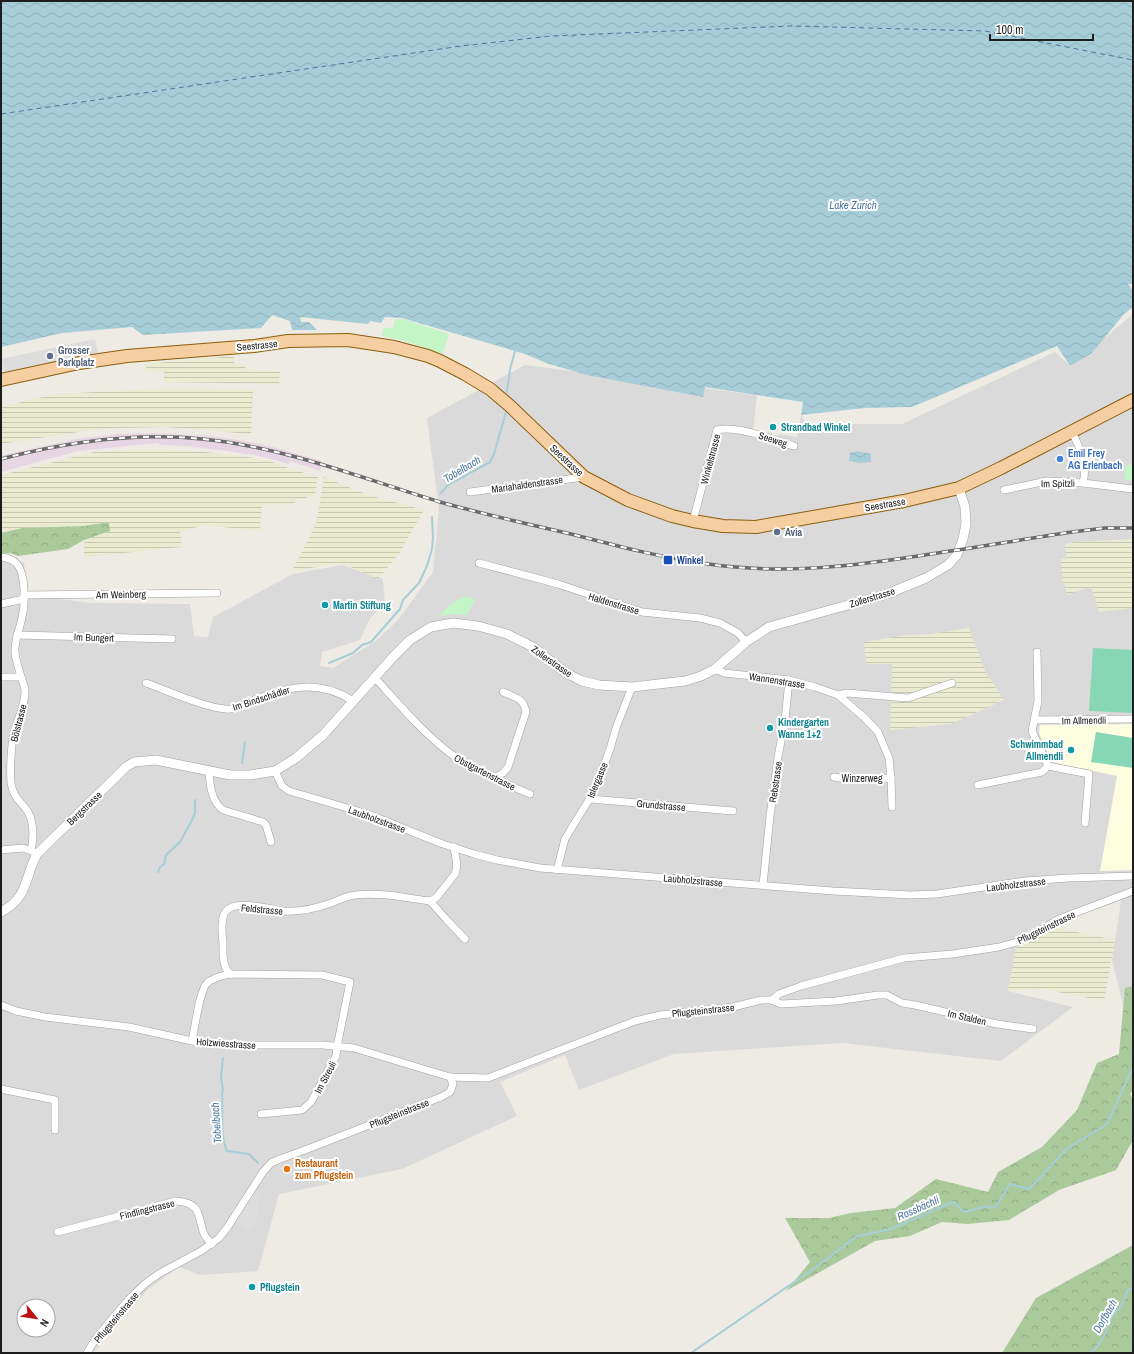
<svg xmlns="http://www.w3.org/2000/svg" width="1134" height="1354" viewBox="0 0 1134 1354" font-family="'Archivo Narrow',sans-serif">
  <defs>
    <pattern id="farmland-rules" width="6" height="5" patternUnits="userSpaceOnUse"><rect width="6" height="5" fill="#eaebd0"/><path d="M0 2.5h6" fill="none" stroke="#c8c9b2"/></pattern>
    <pattern id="forest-crowns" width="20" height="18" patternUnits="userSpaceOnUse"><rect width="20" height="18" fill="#aaca9b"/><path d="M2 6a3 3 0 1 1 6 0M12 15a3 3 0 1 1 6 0" fill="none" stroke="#92ad85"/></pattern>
    <pattern id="water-waves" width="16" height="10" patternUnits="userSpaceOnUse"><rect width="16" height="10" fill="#a7ced8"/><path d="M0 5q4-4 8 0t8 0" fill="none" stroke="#8fb0b9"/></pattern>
  </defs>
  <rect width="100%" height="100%" fill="#eeeae4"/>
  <path fill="#dbdada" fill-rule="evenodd" d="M1133,314V1046L1112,960L1122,895L1059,919L1017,942L1008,991L1073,1007L1001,1061L842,1043L674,1054L579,1090L565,1055L500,1082L517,1116L402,1169L279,1194L258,1271L200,1275L179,1267L147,1290L93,1353H1V557L7,556L24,563L28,595L91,603L190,604L194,636L208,637L213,617L293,574L342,565L383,579L385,605L370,618L360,640L322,652L320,666L333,668L377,640L398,620L433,572L439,509L427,418L525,365L757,395L753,431L772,433V437L778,438L779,434L797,437L801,415L807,424H902L1055,352L1071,367ZM24,1306H48V1330H24Z"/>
  <path fill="#e6d6e3" d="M150,433L208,436L239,440L269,446L322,461L320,471L290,461L289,464L259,456L220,450L186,446L162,445L157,443L78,451L1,472V456L8,454L77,439L119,434Z"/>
  <path fill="#fcfcde" d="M1133,724V870L1100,871L1117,776L1052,762L1039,733L1040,725Z"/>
  <g fill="url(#farmland-rules)">
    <path d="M234,356V364H245V369L280,371L279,384L164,382V371L146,372V364Z"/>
    <path d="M182,388L253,390L251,434L167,427L114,428L84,431L1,444V407L55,394Z"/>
    <path d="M137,449L187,450L242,456L270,461L291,469L318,477L315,494L291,504L262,505L260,531L204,525L180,532L182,547L84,557V540L110,531L109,522L84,526L23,528L1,533V475L94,452Z"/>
    <path d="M324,477L368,495L424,510L399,554L378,579L341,563L292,571L316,524Z"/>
    <path d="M1133,539V608L1099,612L1091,587L1067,595L1065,585H1063L1061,559L1066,558L1065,544L1076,542Z"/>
    <path d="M969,628L986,673L1004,700L951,724L890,730L892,664H866L864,642L906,635L931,634Z"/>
    <path d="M1047,926L1115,940L1104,1001L1043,989L1008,991L1017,942Z"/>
  </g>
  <g fill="url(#forest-crowns)">
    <path d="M109,522L110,531L84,540L68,549L18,556L10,553L1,554V533L23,528L84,526Z"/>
    <path d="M1133,986V1090L1130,1094L1133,1100V1140L1116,1170L1059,1190L1009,1220L967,1224L942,1222L910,1236L875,1241L786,1291L810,1262L785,1218H829L851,1213L895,1208L936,1179L988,1192L998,1172L1042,1147L1077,1110L1097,1063L1119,1054L1125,988Z"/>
    <path d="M1133,1245V1353H1002L1036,1298Z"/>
  </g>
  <g fill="#c3f5c6">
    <path d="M395,319H402L449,334L443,354L405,341L382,336L384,327L393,329Z"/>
    <path d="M1133,463V482L1124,478L1125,467Z"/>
    <path d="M467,596L475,600L467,615L448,614L439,617C445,607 455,600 467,596Z"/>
  </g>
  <g fill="#87d7b7">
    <path d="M1093,648L1133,650V713L1089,711Z"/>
    <path d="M1096,732L1133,738V768L1091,762Z"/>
  </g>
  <g fill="#ddd">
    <path d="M95,339L98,353L4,372L1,359Z"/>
    <path d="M253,1193L260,1197L257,1201L258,1217L248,1232L235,1223Z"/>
  </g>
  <g fill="url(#water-waves)">
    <path d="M1,1H1133V284H1128L1133,291V307L1124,314L1092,353L1070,366L1057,346L912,407L865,408L801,415L803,402L705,387L703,397L587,375L546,363L525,354L402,318L385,317L381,323L370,321L368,324L300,317L301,322H309L317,330H292L290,321L272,315L261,328L143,335L132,327L62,333L1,347Z"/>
    <path d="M858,451L871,454V462L860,463L849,461L850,453Z"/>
  </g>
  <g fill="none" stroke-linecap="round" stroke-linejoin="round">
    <g stroke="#a7ced8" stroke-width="2">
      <path d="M507,392L510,369L515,351"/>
      <path d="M440,494L448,485L490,462L494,454L506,412"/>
      <path d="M329,663L353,653L362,645L371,642L400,609L403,600L419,583L427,566L432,549L433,538L432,517"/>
      <path d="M242,763L245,742"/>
      <path d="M158,872L160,867L164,864L166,855L180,842L192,820L195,813V800"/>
      <path d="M223,1058L221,1077L223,1090L222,1095C223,1112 220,1137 227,1151L249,1154L258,1163"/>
      <path d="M691,1353L819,1265L857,1236L891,1229L953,1202L964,1212L988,1206L995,1208L1010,1184L1029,1189L1068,1148L1107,1124L1133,1067"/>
      <path d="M1089,1353L1096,1348L1104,1336L1112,1316L1121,1306L1128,1290L1133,1288"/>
    </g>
    <path stroke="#4e789e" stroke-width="1" stroke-dasharray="5 4" stroke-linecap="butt" d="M1,114L461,46L551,36L792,26L985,31L1133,60"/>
    <defs>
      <g id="minor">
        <path d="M1083,483L1133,489"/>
        <path d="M1004,490L1047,481L1083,483C1088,462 1081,451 1072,432"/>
        <path d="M470,492L584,477"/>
        <path d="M693,521L717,430C738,425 774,440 794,446"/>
        <path d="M1,557C7,558 13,559 17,564C26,574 25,605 22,617C20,629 14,640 15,653C16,661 19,669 21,677C22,681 25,686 25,691C25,705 19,716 15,729C11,742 10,769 11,783C13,796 18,799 26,809C34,819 34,838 31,850"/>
        <path d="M479,563L558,584L642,612L700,618L720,623L738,633L746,642"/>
        <path d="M24,595L217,593"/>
        <path d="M1,604L24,599"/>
        <path d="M17,635L172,639"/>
        <path d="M1037,652L1038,701L1032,731L1048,766"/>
        <path d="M715,669L724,673L789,680L815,687L838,695L865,718L878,732L889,758L891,778L892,807"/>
        <path d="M1,677H21"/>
        <path d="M375,678C399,704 422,732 451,754C474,771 504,783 530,794"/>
        <path d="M146,683C166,690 212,711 231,709C240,708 250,701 259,698C291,685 322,681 353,701"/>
        <path d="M838,695L847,693L908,698L952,683"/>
        <path d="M1035,720L1133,719"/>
        <path d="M1048,766L1089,774L1085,823"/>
        <path d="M275,771L282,786L289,791L368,814L440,843L474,854L497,860L540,868L833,891L911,895L937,894L1025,881L1069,878L1133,876"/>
        <path d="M209,772C210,785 211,801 223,810L263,822L266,825L271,842"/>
        <path d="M834,777L850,780L891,778"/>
        <path d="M494,778L503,773L508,767L526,712C524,698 514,697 503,692"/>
        <path d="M978,785L1042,772L1048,766"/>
        <path d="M590,799L733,811"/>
        <path d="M1,850L23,848L34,852"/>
        <path d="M557,870L565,839L571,829L595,790L610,749L616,728L632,687"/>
        <path d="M763,885L770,816L778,757L785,720L789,680"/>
        <path d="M430,901L436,898L455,874C459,865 455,857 454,847"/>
        <path d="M430,901L446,919L465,939"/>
        <path d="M230,974C222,966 223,953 223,943C222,934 220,916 227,910C239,900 269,909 284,911C300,912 317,908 331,903C339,900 347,896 355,895C379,892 406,898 430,901"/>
        <path d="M772,1000L781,1004L836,1001L878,995H887L902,1003L915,1005L997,1024L1033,1029"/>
        <path d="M1,1005L16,1011L45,1017L129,1027L192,1041L225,1045H323L354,1048L450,1077L488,1078L635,1021L660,1015L733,1007L761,1000H772L779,994L801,986L904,958L953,954L999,947L1017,942L1031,936L1059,919L1133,891"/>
        <path d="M192,1041C195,1028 199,992 207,983C214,977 222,976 230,974L322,975L350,982L337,1047L336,1056L311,1102L302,1110L261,1114"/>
        <path d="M1,1089L55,1100V1130"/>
        <path d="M58,1232L176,1201C202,1203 197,1215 204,1234C206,1238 209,1241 212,1244"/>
        <path d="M87,1353L96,1338L129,1299L146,1283L160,1273L201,1251L219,1238L227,1228L263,1172L271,1163L280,1159L305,1150L441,1097L450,1092L453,1084L450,1077"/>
      </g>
      <path id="tertiary" d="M1,912C29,897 24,878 37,854L126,767L134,762L156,760L230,775H250L275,771L296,758L323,735L393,657L410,640L431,627L453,623L478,626L507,634L533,647L566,673L582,681L599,685L632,687L685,681L701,676L715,669L746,642L769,627L887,594L926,578L948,565L957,555L963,539L966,524L965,507L959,488"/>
      <path id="primary" d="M1,380L79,363L127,356L254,346L288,341L348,340L394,347L428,356L440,361L465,374L490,389L510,406L584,477L628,500L672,516L693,521L723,526L756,527L904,501L959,488L1001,468L1133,400"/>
    </defs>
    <use href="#minor" stroke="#a1a1a1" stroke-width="8"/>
    <use href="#tertiary" stroke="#a1a1a1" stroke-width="10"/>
    <use href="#primary" stroke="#8b5e0b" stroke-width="14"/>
    <use href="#minor" stroke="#fff" stroke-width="7"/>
    <use href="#tertiary" stroke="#fff" stroke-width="9"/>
    <use href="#primary" stroke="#f5cfa2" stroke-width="12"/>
    <defs>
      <path id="rail" d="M1,459C67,442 134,432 202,439C284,447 361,478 440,502C486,515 533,525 579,536C621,547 664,558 708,564C785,575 855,566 931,554C979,547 1025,539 1072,532L1105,528H1133"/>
    </defs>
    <use href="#rail" stroke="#6b6b6b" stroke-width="3.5"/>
    <use href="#rail" stroke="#fff" stroke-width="2" stroke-dasharray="6" stroke-linecap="butt"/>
  </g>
  <g fill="#5c6f8a" stroke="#fff" stroke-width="1.5">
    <circle cx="50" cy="356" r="4"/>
    <circle cx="777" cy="532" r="4"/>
  </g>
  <g fill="#0f9aa8" stroke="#fff" stroke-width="1.5">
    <circle cx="773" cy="427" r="4"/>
    <circle cx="325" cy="605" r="4"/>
    <circle cx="770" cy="728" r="4"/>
    <circle cx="1071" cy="750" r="4"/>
    <circle cx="252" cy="1287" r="4"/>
  </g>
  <circle fill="#3f7fe0" stroke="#fff" stroke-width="1.5" cx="1060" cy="459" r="4"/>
  <rect fill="#1a4fb4" stroke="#fff" stroke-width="1.5" x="663" y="555" width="10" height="10" rx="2"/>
  <circle fill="#e8710a" stroke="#fff" stroke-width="1.5" cx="287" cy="1169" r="4"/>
  <g text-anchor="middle" stroke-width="4" stroke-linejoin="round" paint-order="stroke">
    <g font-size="10" fill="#1d1d1d" stroke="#fff">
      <text transform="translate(257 345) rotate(-6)" y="4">Seestrasse</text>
      <text transform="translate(773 439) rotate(18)" y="4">Seeweg</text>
      <text transform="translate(710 459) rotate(-75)" y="4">Winkelstrasse</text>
      <text transform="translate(567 460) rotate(43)" y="4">Seestrasse</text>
      <text transform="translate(1058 483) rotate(-1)" y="4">Im Spitzli</text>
      <text transform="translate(527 484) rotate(-8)" y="4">Mariahaldenstrasse</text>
      <text transform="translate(885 504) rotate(-10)" y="4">Seestrasse</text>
      <text transform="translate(121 594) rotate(-1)" y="4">Am Weinberg</text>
      <text transform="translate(872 597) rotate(-17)" y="4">Zollerstrasse</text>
      <text transform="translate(614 603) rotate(17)" y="4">Haldenstrasse</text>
      <text transform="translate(94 637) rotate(2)" y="4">Im Bungert</text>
      <text transform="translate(552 661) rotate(35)" y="4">Zollerstrasse</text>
      <text transform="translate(777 680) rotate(9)" y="4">Wannenstrasse</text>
      <text transform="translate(261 698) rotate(-18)" y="4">Im Bindschädler</text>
      <text transform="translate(1084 720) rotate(-1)" y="4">Im Allmendli</text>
      <text transform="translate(18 723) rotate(-76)" y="4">Bölstrasse</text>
      <text transform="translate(485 772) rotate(27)" y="4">Obstgartenstrasse</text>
      <text x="862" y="782">Winzerweg</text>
      <text transform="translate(597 780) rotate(-67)" y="4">Islergasse</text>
      <text transform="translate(775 782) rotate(-82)" y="4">Rebstrasse</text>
      <text transform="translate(661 805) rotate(5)" y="4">Grundstrasse</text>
      <text transform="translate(84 808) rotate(-44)" y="4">Bergstrasse</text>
      <text transform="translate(377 819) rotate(20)" y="4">Laubholzstrasse</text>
      <text transform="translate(693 880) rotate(5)" y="4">Laubholzstrasse</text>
      <text transform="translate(1016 884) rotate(-7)" y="4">Laubholzstrasse</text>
      <text transform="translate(262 909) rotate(5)" y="4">Feldstrasse</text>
      <text transform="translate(1046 927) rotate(-26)" y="4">Pflugsteinstrasse</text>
      <text transform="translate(703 1010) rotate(-6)" y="4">Pflugsteinstrasse</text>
      <text transform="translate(967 1017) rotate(13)" y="4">Im Stalden</text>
      <text transform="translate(226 1043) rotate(4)" y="4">Holzwiesstrasse</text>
      <text transform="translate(325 1077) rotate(-62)" y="4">Im Streuli</text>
      <text transform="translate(399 1113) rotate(-22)" y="4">Pflugsteinstrasse</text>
      <text transform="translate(147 1209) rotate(-14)" y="4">Findlingstrasse</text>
      <text transform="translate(116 1317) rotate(-50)" y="4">Pflugsteinstrasse</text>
    </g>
    <g font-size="10" font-weight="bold" fill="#4e5e75" stroke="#fff" text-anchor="start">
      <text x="58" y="354">Grosser<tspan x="58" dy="12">Parkplatz</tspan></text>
      <text x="785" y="536">Avia</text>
    </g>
    <g font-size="10" font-weight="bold" fill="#0d838f" stroke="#fff" text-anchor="start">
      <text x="781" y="431">Strandbad Winkel</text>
      <text x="333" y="609">Martin Stiftung</text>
      <text x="778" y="726">Kindergarten<tspan x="778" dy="12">Wanne 1+2</tspan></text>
      <text x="1063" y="748" text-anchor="end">Schwimmbad<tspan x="1063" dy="12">Allmendli</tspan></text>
      <text x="260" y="1291">Pflugstein</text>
    </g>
    <g font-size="10" font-weight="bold" fill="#366cbe" stroke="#fff" text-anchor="start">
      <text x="1068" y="457">Emil Frey<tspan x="1068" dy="12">AG Erlenbach</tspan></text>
    </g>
    <g font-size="10" font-weight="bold" fill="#164399" stroke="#fff" text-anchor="start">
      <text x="677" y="564">Winkel</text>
    </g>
    <g font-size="10" font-weight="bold" fill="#c56008" stroke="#fff" text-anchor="start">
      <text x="295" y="1167">Restaurant<tspan x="295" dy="12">zum Pflugstein</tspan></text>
    </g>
    <g font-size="11" font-style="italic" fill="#4e789e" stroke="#fff">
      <text x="853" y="209">Lake Zurich</text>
      <text transform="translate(462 469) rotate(-31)" y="4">Tobelbach</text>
      <text transform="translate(216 1123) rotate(-94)" y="4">Tobelbach</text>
      <text transform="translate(918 1208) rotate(-24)" y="4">Rossbächli</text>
      <text transform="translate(1105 1316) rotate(-60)" y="4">Dorfbach</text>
    </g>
  </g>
  <rect width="1134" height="1354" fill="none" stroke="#1d1d1d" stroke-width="4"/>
  <g transform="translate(36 1318) rotate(120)"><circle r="19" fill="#ffffff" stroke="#a5a5a5"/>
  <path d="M0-3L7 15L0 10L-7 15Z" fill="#bc0f12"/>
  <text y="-6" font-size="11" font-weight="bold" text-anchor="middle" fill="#1d1d1d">N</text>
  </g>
  <path d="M990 34v6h103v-6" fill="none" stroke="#1d1d1d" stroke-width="2"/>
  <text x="996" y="34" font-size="12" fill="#1d1d1d" stroke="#ffffff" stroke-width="3" paint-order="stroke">100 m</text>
</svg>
